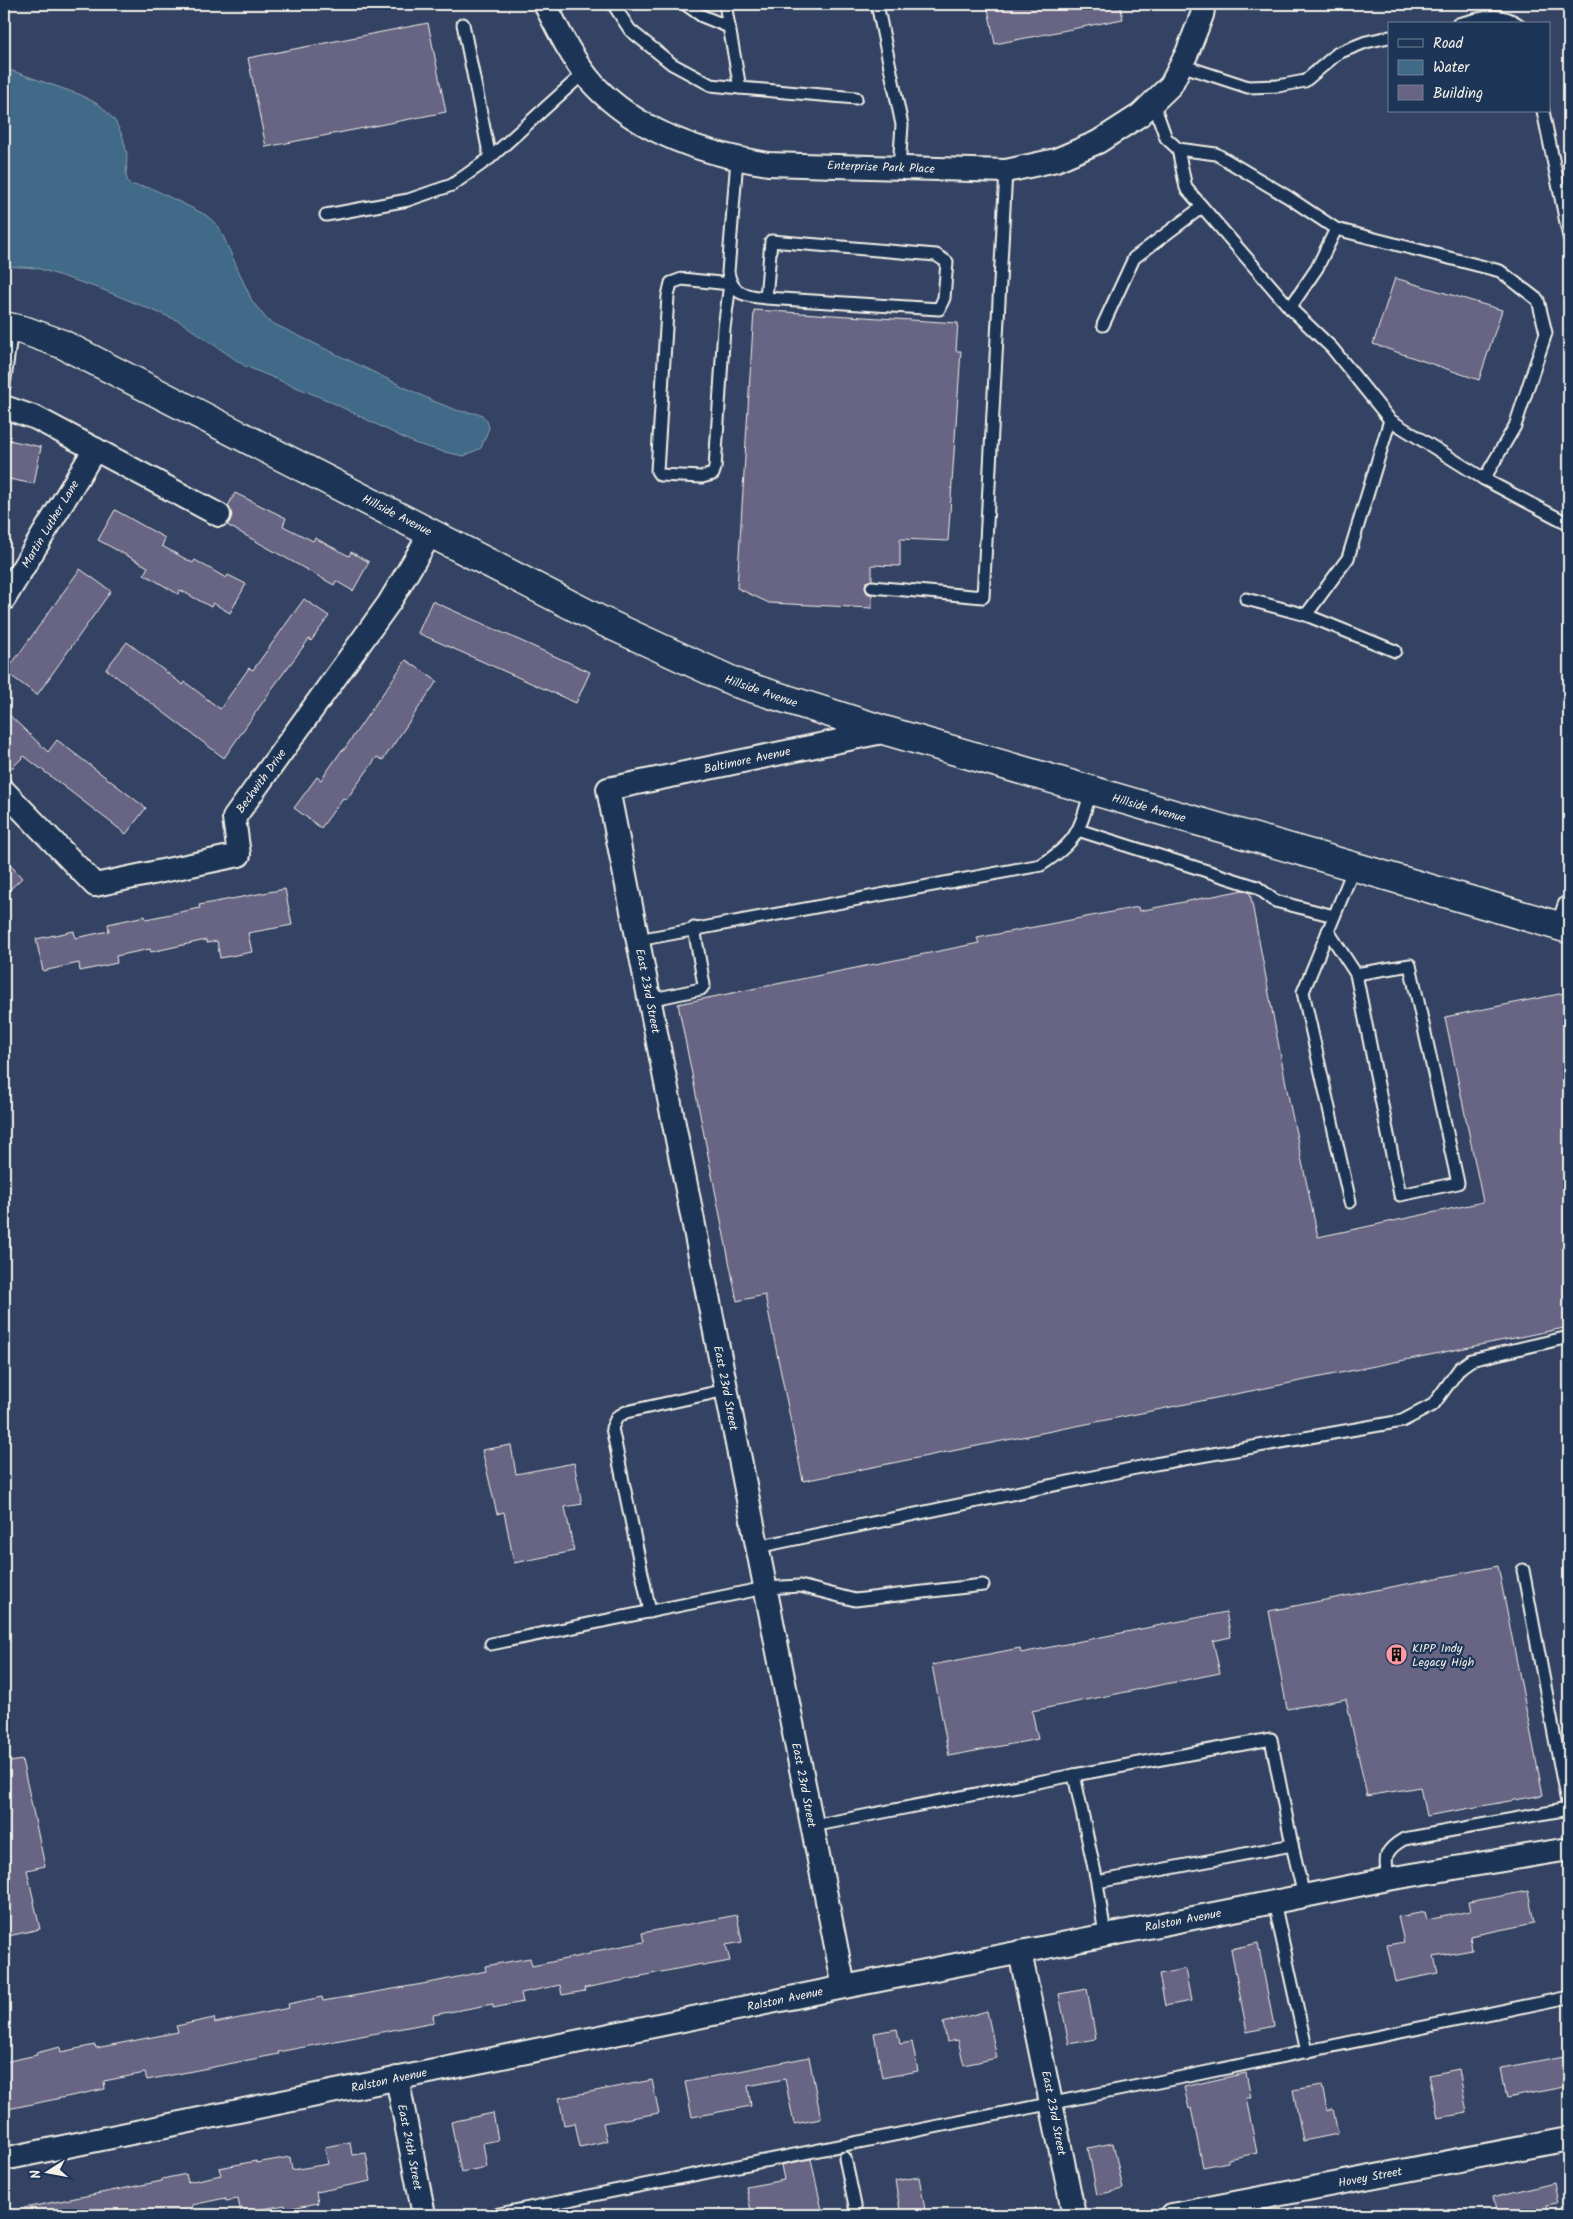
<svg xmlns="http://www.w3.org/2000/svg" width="1573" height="2219" viewBox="0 0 1573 2219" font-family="Kalam,sans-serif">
  <rect width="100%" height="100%" fill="#344364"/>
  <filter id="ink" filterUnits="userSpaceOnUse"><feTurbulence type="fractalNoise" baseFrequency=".02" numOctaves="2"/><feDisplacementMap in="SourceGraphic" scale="10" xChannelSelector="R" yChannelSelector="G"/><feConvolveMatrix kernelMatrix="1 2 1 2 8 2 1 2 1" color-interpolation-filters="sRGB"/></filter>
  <g filter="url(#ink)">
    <path fill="#406a87" stroke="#88a0ae" d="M4,68L81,95L101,106L115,121L123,137L127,155L126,176L128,182L131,185L151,188L206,215L219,227L252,301L268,321L433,401L459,411L481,414L487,421L489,428L481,448L464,456L444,452L414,443L327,400L245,366L179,321L101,289L37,268L4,266Z"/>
    <g fill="#686584" stroke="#f4f1e8">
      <path d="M987,4H1120L1123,19L995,44Z"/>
      <path d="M428,23L446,112L266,147L248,58Z"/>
      <path d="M1395,278L1502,310L1479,380L1373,344Z"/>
      <path d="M754,310L958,323L956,351H961L948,541L900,539V566L872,565V580L866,582L865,587L867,593L872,595V608L769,603L737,588Z"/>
      <path d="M4,439L41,447L34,484L4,478Z"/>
      <path d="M235,493L286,518L283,526L313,541L315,538L349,556L351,552L369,562L353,591L336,581L334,585L227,525L232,515L228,506Z"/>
      <path d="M115,510L165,538L162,546L193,563L195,560L226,578L228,575L246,584L230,613L213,603L211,607L180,590L178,594L144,574L148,567L98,540Z"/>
      <path d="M80,569L111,591L37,695L6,672Z"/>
      <path d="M304,599L329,616L311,641L309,639L274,686L224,758L106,669L127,642L183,685L185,682L220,709L249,668L253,670Z"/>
      <path d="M432,601L590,672L576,703L418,633Z"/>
      <path d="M406,660L437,681L383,760L377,757L346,800L343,798L321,828L294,808L317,777L321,780L342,750L343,751Z"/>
      <path d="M4,710L48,752L57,740L146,808L126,834L24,756L12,768L4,760Z"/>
      <path d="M4,858L22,878L4,895Z"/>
      <path d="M285,889L292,925L248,933L252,952L220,958L217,941L207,943L206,940L151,952L150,949L116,956L117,963L80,971L79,963L43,971L36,939L74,931L75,938L109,931L108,924L145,916L146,919L200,908L199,905Z"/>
      <path d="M1243,890L1250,893L1290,1105L1318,1237L1483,1202L1445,1017L1569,992V1327L803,1481L765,1295L737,1301L678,1004L979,943L977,938L1138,907L1139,911Z"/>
      <path d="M511,1445L516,1474L574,1463L582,1504L565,1507L574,1551L514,1563L504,1512L497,1514L482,1450Z"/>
      <path d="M1498,1566L1543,1795L1426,1816L1420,1787L1367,1796L1346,1699L1287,1709L1269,1611Z"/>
      <path d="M1226,1612L1231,1637L1213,1641L1220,1673L1032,1711L1038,1739L949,1756L932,1665L1020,1648L1021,1653Z"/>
      <path d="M22,1760L45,1866L27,1870L40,1929L4,1937V1763Z"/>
      <path d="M1528,1891L1534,1923L1470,1936L1472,1950L1434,1957L1438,1973L1395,1982L1387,1945L1404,1942L1398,1917L1425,1912L1427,1920L1470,1911L1468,1902Z"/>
      <path d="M737,1915L742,1942L726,1945L730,1961L703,1966L702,1964L641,1976V1977L584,1988L585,1991L562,1995L560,1985L521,1993L523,2002L493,2008V2004L433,2015L434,2022L278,2052L279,2054L147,2080L145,2073L104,2081L105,2089L8,2109V2107L4,2108V2062L37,2055L36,2053L60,2047L61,2052L95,2045L96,2048L178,2032L176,2026L214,2018L215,2023L289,2008L288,2004L322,1997L323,2001L434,1982L486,1971L485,1966L530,1958L532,1966L590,1954V1952L644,1942L642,1933Z"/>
      <path d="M1258,1943L1274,2026L1247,2032L1231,1949Z"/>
      <path d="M1185,1969L1191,2001L1165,2006L1159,1974Z"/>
      <path d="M1087,1989L1096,2039L1069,2044L1059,1994Z"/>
      <path d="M987,2011L997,2058L964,2065L958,2040L947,2042L943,2023Z"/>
      <path d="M897,2029L900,2044L912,2042L918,2071L882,2078L874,2033Z"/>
      <path d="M1564,2056L1569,2086L1507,2098L1501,2068Z"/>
      <path d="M809,2057L821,2119L794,2124L785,2079L748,2086L751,2106L692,2117L685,2082Z"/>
      <path d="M1459,2069L1467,2113L1438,2118L1429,2075Z"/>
      <path d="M1246,2073L1251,2098H1246L1257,2153L1228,2159V2162L1203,2167L1191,2108L1189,2109L1184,2087Z"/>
      <path d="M652,2080L659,2113L603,2123L607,2141L580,2147L575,2123L564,2125L559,2098Z"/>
      <path d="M1322,2085L1327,2111L1333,2109L1338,2134L1303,2141L1293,2090Z"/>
      <path d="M493,2113L498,2140L483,2143L487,2167L461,2172L451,2122Z"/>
      <path d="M350,2142L352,2155L366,2153L371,2181L316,2192L318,2203L286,2209L285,2205L241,2213L238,2199L226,2201L225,2198L192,2205L195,2215H25L24,2208L162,2181V2179L186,2174L188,2182L221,2175L219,2168L256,2161V2163L290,2157L292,2170L328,2164L325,2147Z"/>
      <path d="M1113,2143L1123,2189L1097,2195L1088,2148Z"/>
      <path d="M811,2159L823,2215H752L746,2187L784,2180L781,2165Z"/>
      <path d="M919,2177L926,2215H901L895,2181Z"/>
      <path d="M1554,2182L1558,2204L1547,2206L1549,2215H1497L1493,2197Z"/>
    </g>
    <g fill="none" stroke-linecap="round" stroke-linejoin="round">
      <defs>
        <g id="lane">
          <path d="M613,4L630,30L672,64L711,85L740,88L725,4"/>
          <path d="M685,4L702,16L729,27"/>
          <path d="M877,4L902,125L899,168"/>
          <path d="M463,24L490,158"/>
          <path d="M1458,24C1481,19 1497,10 1518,24"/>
          <path d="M1181,65L1248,87L1278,86L1305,81L1338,53L1366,42L1389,37"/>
          <path d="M740,88L856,98"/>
          <path d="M1153,102L1166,138L1178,149L1216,154L1288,197L1336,229L1317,268L1290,308"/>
          <path d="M1543,111L1569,237"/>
          <path d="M1178,149L1186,188L1290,308L1332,348L1390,420L1484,479L1569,524"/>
          <path d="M737,159L728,272C732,295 746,296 766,298L939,309L944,298L947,262L936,255L771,241L766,298"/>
          <path d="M326,215L408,200L452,185L490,158L585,72"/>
          <path d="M1336,229L1500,271L1538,300L1546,333L1515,426L1484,479"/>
          <path d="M682,279L730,284L724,328L715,468L713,474L702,477L660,475L657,471L668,296L671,283Z"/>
          <path d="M1103,325L1134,258L1202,207"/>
          <path d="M4,386L12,328"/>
          <path d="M872,587L983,597L1006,171"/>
          <path d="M1246,599L1306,615L1395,651"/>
          <path d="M1306,615L1348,558L1390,420"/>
          <path d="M1078,830L1257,887L1275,901L1334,916"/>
          <path d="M1328,931L1356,974L1400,1195L1458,1183L1410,965L1356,974"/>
          <path d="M638,940L1041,865C1078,841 1079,831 1091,791"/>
          <path d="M649,1000L701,989L704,985L694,928"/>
          <path d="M1350,1202L1303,992L1354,868"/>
          <path d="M757,1547L1155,1464L1402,1421L1433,1405L1460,1368L1471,1360L1569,1337"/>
          <path d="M1523,1570L1569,1813"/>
          <path d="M650,1612L612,1428L617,1417L626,1412L726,1390"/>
          <path d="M491,1644L765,1588L800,1586L855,1600L983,1585"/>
          <path d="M812,1826L1074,1775"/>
          <path d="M1292,1845L1304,1896"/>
          <path d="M1388,1879C1385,1857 1383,1851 1404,1839L1568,1809"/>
          <path d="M1097,1882L1292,1845L1271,1739L1074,1775L1097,1882L1105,1935"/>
          <path d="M1274,1902L1307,2052"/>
          <path d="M845,2158L857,2215"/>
          <path d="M494,2215L1188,2076L1569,1997"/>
        </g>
        <g id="street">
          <path d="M545,4C558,30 574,63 594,85C639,133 704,154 768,164L1006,171L1056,160L1098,142L1140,115L1171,85L1187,53L1202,15L1204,4"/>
          <path d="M4,407L36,418L219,515"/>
          <path d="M4,599L95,449"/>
          <path d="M4,791L95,885L239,855L234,818L389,603L431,533"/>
          <path d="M1562,928L1569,907"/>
          <path d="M1020,1952L1074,2215"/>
          <path d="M844,1987L608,789L887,731"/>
          <path d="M397,2078L424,2215"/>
          <path d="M4,2159L844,1987L1274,1902L1388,1879L1569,1849"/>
          <path d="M1172,2215L1569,2139"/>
        </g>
        <path id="secondary" d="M4,326L26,331L62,344L602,621L739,684L887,731L1569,929"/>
      </defs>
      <use href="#lane" stroke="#f4f1e8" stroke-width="15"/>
      <use href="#street" stroke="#f4f1e8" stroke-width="26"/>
      <use href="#secondary" stroke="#f4f1e8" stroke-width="31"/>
      <use href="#lane" stroke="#1d3557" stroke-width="11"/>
      <use href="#street" stroke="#1d3557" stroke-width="22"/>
      <use href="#secondary" stroke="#1d3557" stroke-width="28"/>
    </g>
  </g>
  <defs>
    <symbol id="building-disc" viewBox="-11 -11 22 22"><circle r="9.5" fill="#ff9aa2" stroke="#1d3557"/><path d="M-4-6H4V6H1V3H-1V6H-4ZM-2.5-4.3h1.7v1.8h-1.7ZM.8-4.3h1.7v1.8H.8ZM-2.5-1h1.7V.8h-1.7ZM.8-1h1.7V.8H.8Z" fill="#111"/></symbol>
  </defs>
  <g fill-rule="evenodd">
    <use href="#building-disc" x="1384" y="1642" width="25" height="25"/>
  </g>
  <g text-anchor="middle" stroke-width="4.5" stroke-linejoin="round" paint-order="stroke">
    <g font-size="12" fill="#f4f1e8" stroke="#1d3557">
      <text transform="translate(881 167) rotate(2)" y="4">Enterprise Park Place</text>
      <text transform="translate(397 515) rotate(27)" y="4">Hillside Avenue</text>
      <text transform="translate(50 524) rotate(-59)" y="4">Martin Luther Lane</text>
      <text transform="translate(761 691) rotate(19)" y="4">Hillside Avenue</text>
      <text transform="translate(747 760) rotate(-12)" y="4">Baltimore Avenue</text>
      <text transform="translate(261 781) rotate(-54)" y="4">Beckwith Drive</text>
      <text transform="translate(1149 808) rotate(16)" y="4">Hillside Avenue</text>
      <text transform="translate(648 991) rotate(79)" y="4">East 23rd Street</text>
      <text transform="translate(726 1388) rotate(79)" y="4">East 23rd Street</text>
      <text transform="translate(804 1785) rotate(79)" y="4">East 23rd Street</text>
      <text transform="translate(1183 1920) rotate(-11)" y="4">Ralston Avenue</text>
      <text transform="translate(785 1999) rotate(-12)" y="4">Ralston Avenue</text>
      <text transform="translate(389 2080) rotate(-12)" y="4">Ralston Avenue</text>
      <text transform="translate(1054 2113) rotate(79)" y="4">East 23rd Street</text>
      <text transform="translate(410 2147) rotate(79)" y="4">East 24th Street</text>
      <text transform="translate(1370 2177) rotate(-11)" y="4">Hovey Street</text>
    </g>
    <g font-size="12" fill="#f4f1e8" stroke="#1d3557" text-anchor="start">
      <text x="1412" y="1652">KIPP Indy<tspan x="1412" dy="14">Legacy High</tspan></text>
    </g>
  </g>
  <rect width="1573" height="2219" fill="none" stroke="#1d3557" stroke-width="20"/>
  <rect x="10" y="10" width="1553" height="2199" fill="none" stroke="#f4f1e8" stroke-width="2" filter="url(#ink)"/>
  <rect x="1388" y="22" width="162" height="90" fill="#1d3557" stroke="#738091"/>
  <rect x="1398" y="39" width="25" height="8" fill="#1d3557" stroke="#738091"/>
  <text x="1433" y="48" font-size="15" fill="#f4f1e8">Road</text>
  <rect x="1398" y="60" width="25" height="15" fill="#406a87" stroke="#738091"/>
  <text x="1433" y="72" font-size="15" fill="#f4f1e8">Water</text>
  <rect x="1398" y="85" width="25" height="15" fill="#686584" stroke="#738091"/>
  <text x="1433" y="98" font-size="15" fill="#f4f1e8">Building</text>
  <g transform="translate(48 2172) rotate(259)" stroke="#1d3557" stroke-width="4" paint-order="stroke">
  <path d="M0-4L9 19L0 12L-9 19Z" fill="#f4f1e8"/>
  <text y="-8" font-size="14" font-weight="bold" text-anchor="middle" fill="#f4f1e8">N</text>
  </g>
</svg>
